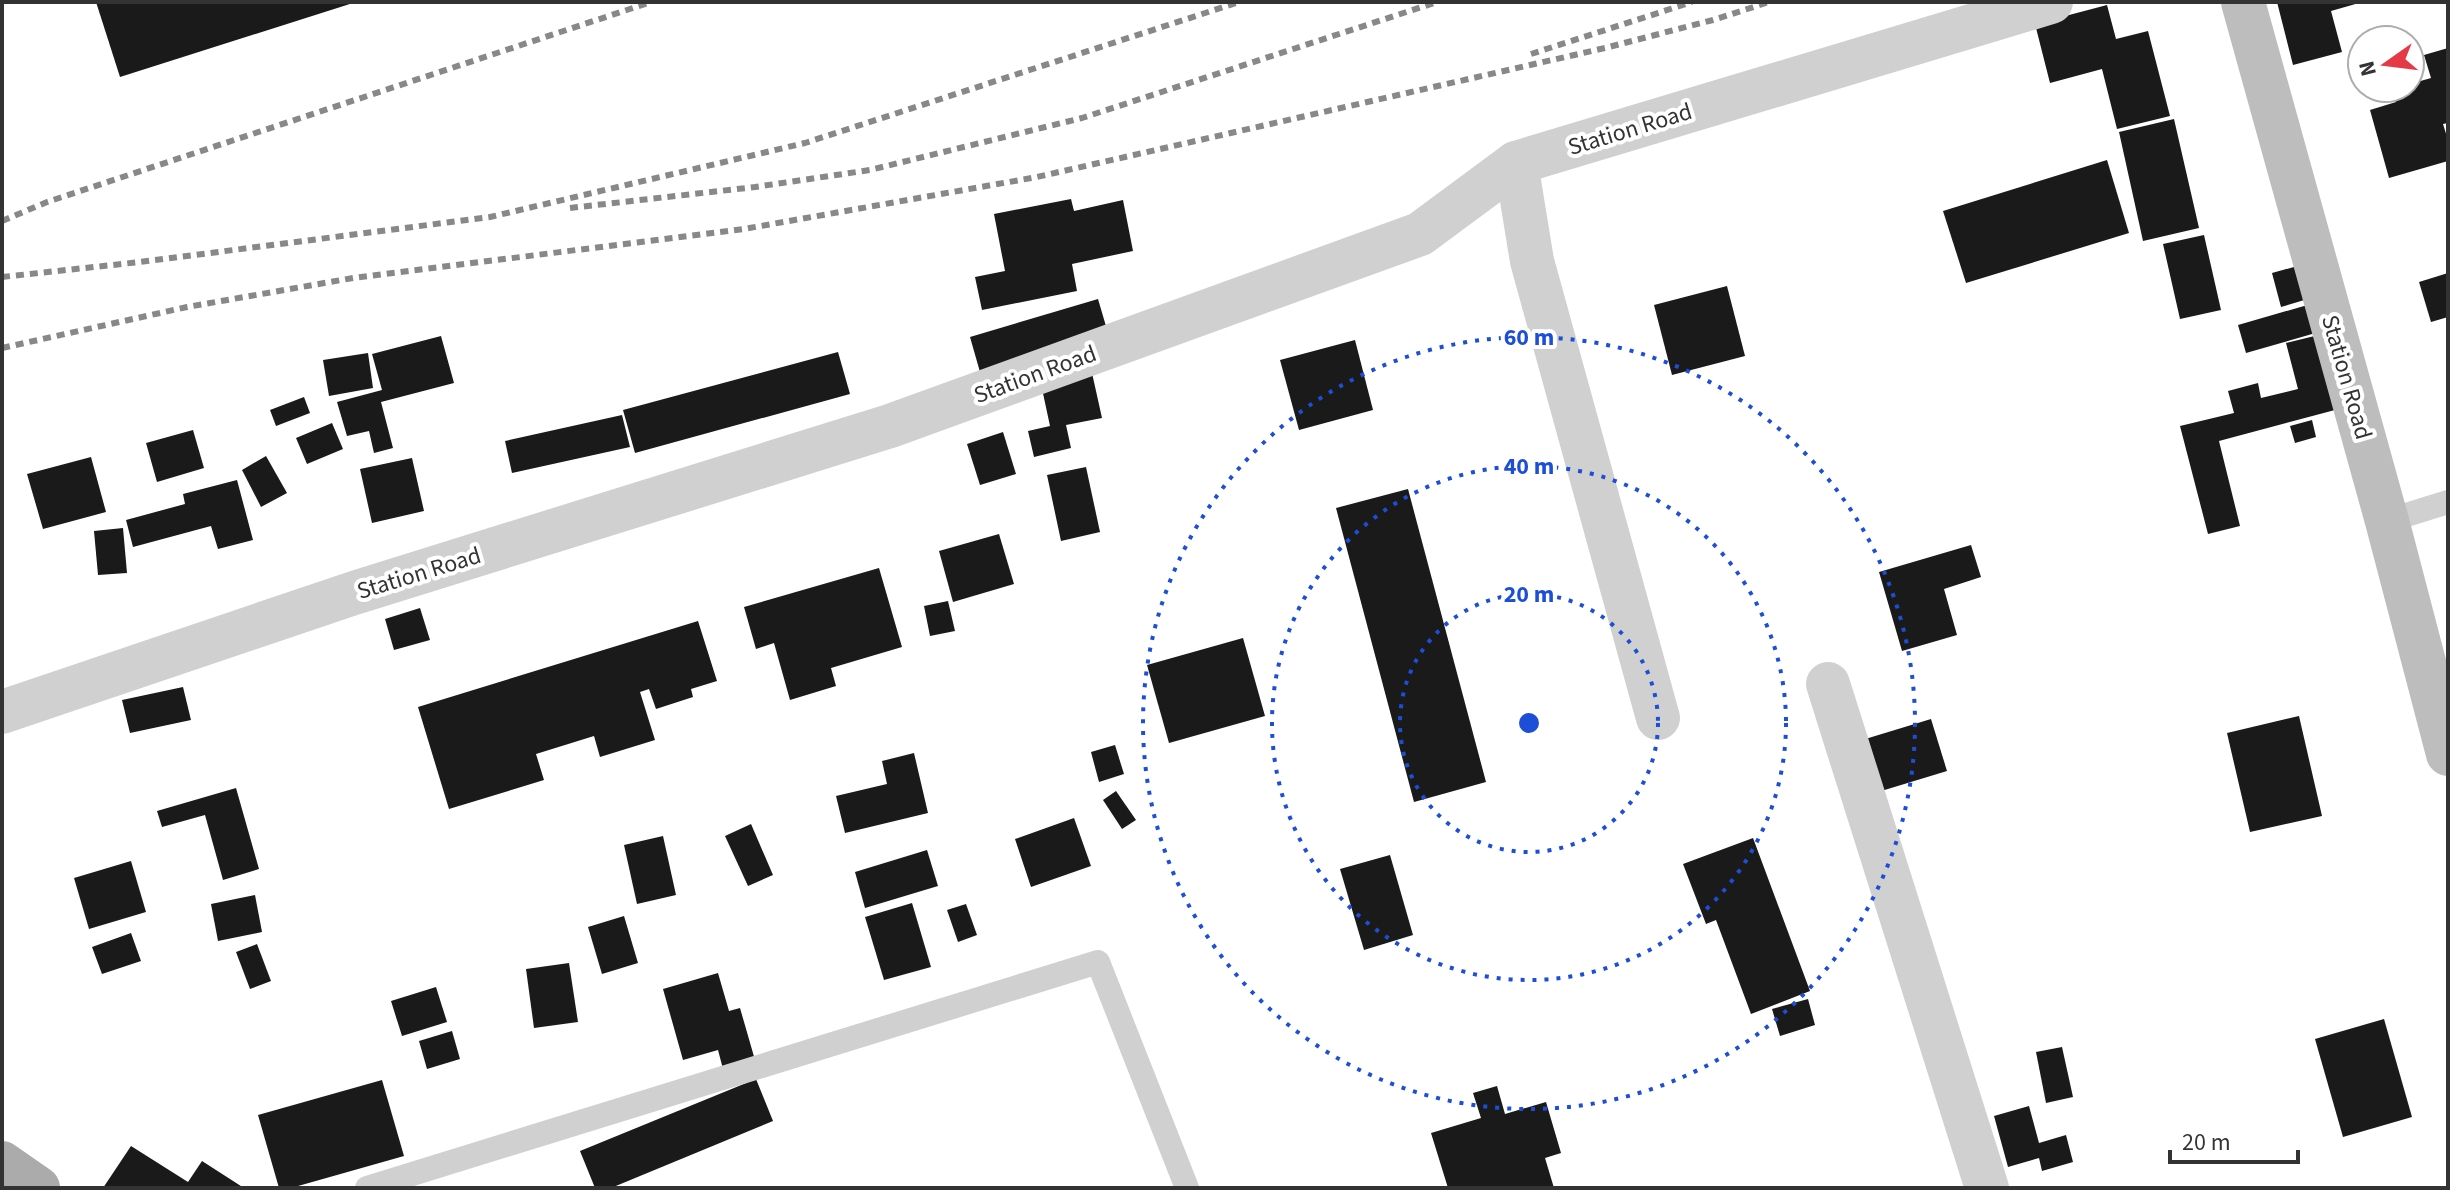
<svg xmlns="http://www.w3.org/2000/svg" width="2450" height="1190" viewBox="0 0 2450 1190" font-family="'Source Sans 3',sans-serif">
  <rect width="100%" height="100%" fill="#fff"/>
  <g fill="#1a1a1a">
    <path d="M96,2H353V3L120,77Z"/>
    <path d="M2277,2H2359V3L2331,11L2342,52L2293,65Z"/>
    <path d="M2107,5L2116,39L2148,31L2170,116L2117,129L2102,69L2050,83L2035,24Z"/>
    <path d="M2448,48V123L2443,124L2448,140V161L2389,178L2370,110L2396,102L2393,89L2410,88V84L2431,78L2424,55Z"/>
    <path d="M2174,119L2199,228L2143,241L2119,132Z"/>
    <path d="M2107,160L2129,233L1966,283L1943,211Z"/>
    <path d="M1071,199L1074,211L1123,200L1133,251L1072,264L1077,291L982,310L975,277L1005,271L994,214Z"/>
    <path d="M2204,235L2221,310L2180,319L2163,244Z"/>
    <path d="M2301,265L2311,298L2281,307L2272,273Z"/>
    <path d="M2448,273V317L2431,322L2419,282Z"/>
    <path d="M1727,286L1745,356L1672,375L1654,305Z"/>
    <path d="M1098,299L1108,333L980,372L970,337Z"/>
    <path d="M2311,304L2319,332L2246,353L2238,325Z"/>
    <path d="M2331,332L2350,406L2219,441L2240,526L2208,534L2180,426L2234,413L2228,391L2258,383L2261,398L2298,389L2286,343Z"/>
    <path d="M441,336L454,383L381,402L393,448L374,453L369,431L347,436L337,402L382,390L372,354Z"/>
    <path d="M1355,340L1373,410L1299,430L1280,360Z"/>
    <path d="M838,352L850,394L635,453L623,410Z"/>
    <path d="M368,353L373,388L329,396L323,360Z"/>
    <path d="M1092,373L1102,418L1066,425L1071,448L1034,457L1028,431L1050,426L1041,384Z"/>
    <path d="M304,397L310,413L276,426L270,410Z"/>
    <path d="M622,415L630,447L512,473L505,441Z"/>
    <path d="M2312,420L2316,437L2295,443L2290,426Z"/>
    <path d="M332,423L343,449L307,464L296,438Z"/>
    <path d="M193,430L204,468L157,482L146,443Z"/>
    <path d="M1003,432L1016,474L980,485L967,444Z"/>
    <path d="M266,456L287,493L261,507L242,470Z"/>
    <path d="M91,457L106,512L43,529L27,474Z"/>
    <path d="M412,458L424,511L372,523L360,469Z"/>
    <path d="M1086,467L1100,532L1061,541L1047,475Z"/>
    <path d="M237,480L253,540L218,549L211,526L133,547L126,520L185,504L183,494Z"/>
    <path d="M1408,489L1486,782L1414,802L1336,508Z"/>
    <path d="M123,528L127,573L98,575L94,531Z"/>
    <path d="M999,534L1014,584L953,602L939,551Z"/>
    <path d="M1971,545L1981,577L1944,589L1957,635L1902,651L1879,572Z"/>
    <path d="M879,568L902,647L831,668L836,686L790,700L774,643L756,649L744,607Z"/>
    <path d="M948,601L955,631L930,636L924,606Z"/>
    <path d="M420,608L430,640L394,650L385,619Z"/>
    <path d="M698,621L717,681L691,689L693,697L656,709L649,689L640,692L655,740L600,757L594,736L536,754L544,780L449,809L418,707Z"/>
    <path d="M1243,638L1265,716L1169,743L1147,665Z"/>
    <path d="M183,687L191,720L130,733L122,700Z"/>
    <path d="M2299,716L2322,816L2250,832L2227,733Z"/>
    <path d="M1931,719L1947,771L1878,792L1862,740Z"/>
    <path d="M1115,745L1124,774L1099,782L1091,752Z"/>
    <path d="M914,753L928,813L845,833L836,796L887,784L882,761Z"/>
    <path d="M236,788L259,869L223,880L205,815L162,827L157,811Z"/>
    <path d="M1116,791L1136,820L1122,829L1103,800Z"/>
    <path d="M1074,818L1091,866L1031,887L1015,839Z"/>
    <path d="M751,824L773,875L748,886L725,836Z"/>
    <path d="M663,836L676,895L637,904L624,845Z"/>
    <path d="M1753,838L1810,991L1751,1014L1716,920L1706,924L1683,864Z"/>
    <path d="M927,850L938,886L865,908L855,872Z"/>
    <path d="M1390,855L1413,935L1364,950L1340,869Z"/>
    <path d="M131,861L146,912L89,929L74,878Z"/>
    <path d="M255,895L262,932L218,941L211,904Z"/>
    <path d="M912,903L931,967L884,980L865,917Z"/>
    <path d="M966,904L977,935L958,942L947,910Z"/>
    <path d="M624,916L638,963L602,974L588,927Z"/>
    <path d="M131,933L141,961L102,974L92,947Z"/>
    <path d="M257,944L271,981L250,989L236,952Z"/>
    <path d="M569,963L578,1022L534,1028L526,969Z"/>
    <path d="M718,973L729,1011L740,1008L755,1060L723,1069L718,1050L683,1060L663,989Z"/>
    <path d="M436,987L447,1022L402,1036L391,1001Z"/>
    <path d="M1808,999L1815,1025L1780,1036L1772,1009Z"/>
    <path d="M2384,1019L2412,1117L2343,1137L2315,1039Z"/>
    <path d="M452,1031L460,1059L427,1069L419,1041Z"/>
    <path d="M2062,1047L2073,1097L2046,1103L2036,1052Z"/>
    <path d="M756,1079L773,1121L611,1188H595L580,1151Z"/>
    <path d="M382,1080L404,1156L291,1188H279L258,1115Z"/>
    <path d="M1497,1086L1505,1114L1546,1102L1561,1153L1545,1158L1554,1188H1448L1431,1133L1481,1118L1473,1093Z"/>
    <path d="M2029,1106L2039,1143L2066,1135L2073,1162L2042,1171L2039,1158L2008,1167L1994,1116Z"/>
    <path d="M131,1146L188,1182L202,1161L244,1188H103Z"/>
  </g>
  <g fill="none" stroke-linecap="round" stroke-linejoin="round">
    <g stroke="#d0d0d0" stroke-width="24">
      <path d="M2387,521L2448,502"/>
      <path d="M367,1188L1098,962L1187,1188"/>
    </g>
    <g stroke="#d0d0d0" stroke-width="44">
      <path d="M1516,163L1532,261L1658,718"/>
      <path d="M1828,684L1987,1188"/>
    </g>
    <path stroke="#d0d0d0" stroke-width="44" d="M2,712L354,593L890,426L1420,234L1516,163L2051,2"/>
    <path stroke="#bdbdbd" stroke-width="44" d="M2243,2L2387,521L2448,754"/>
    <path stroke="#ababab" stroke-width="44" d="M2,1163L38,1188"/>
    <g stroke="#888" stroke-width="6" stroke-dasharray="8 6" stroke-linecap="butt">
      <path d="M1531,54L1692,2"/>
      <path d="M570,208L755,187L870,170L1082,118L1437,2"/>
      <path d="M2,221L47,202L651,2"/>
      <path d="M2,277L140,262L490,217L805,143L1239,2"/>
      <path d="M2,348L187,307L353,278L744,229L1037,177L1605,48L1713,20L1769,2"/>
    </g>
  </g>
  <g fill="none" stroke="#1d4ed8" stroke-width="4" stroke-dasharray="4 8">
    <circle cx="1529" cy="723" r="129"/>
    <circle cx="1529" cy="723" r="257"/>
    <circle cx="1529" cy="723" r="386"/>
  </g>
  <g text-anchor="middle" stroke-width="8" stroke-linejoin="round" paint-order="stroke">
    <g font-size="24" fill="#333" stroke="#fff">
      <text transform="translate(1630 129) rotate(-17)" y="8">Station Road</text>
      <text transform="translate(1035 374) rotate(-20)" y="8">Station Road</text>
      <text transform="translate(2347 377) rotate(74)" y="8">Station Road</text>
      <text transform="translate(419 573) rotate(-17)" y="8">Station Road</text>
    </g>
  </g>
  <circle cx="1529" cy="723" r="12" fill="#1d4ed8" stroke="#fff" stroke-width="4"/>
  <g font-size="24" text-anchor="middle" font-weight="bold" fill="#1d4ed8" stroke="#fff" stroke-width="8" stroke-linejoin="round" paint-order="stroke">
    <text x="1529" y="345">60 m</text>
    <text x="1529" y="474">40 m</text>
    <text x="1529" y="602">20 m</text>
  </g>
  <rect width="2450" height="1190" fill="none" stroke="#333333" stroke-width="8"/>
  <g transform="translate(2386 64) rotate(256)"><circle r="38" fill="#ffffff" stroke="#adadad" stroke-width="2"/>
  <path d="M0-6L14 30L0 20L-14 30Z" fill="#e63946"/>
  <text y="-12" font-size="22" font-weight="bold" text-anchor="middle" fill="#333333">N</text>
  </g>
  <path d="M2170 1150v12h128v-12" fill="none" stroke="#333333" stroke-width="4"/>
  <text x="2182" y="1150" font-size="24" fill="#333333" stroke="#ffffff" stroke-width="6" paint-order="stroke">20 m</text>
</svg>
